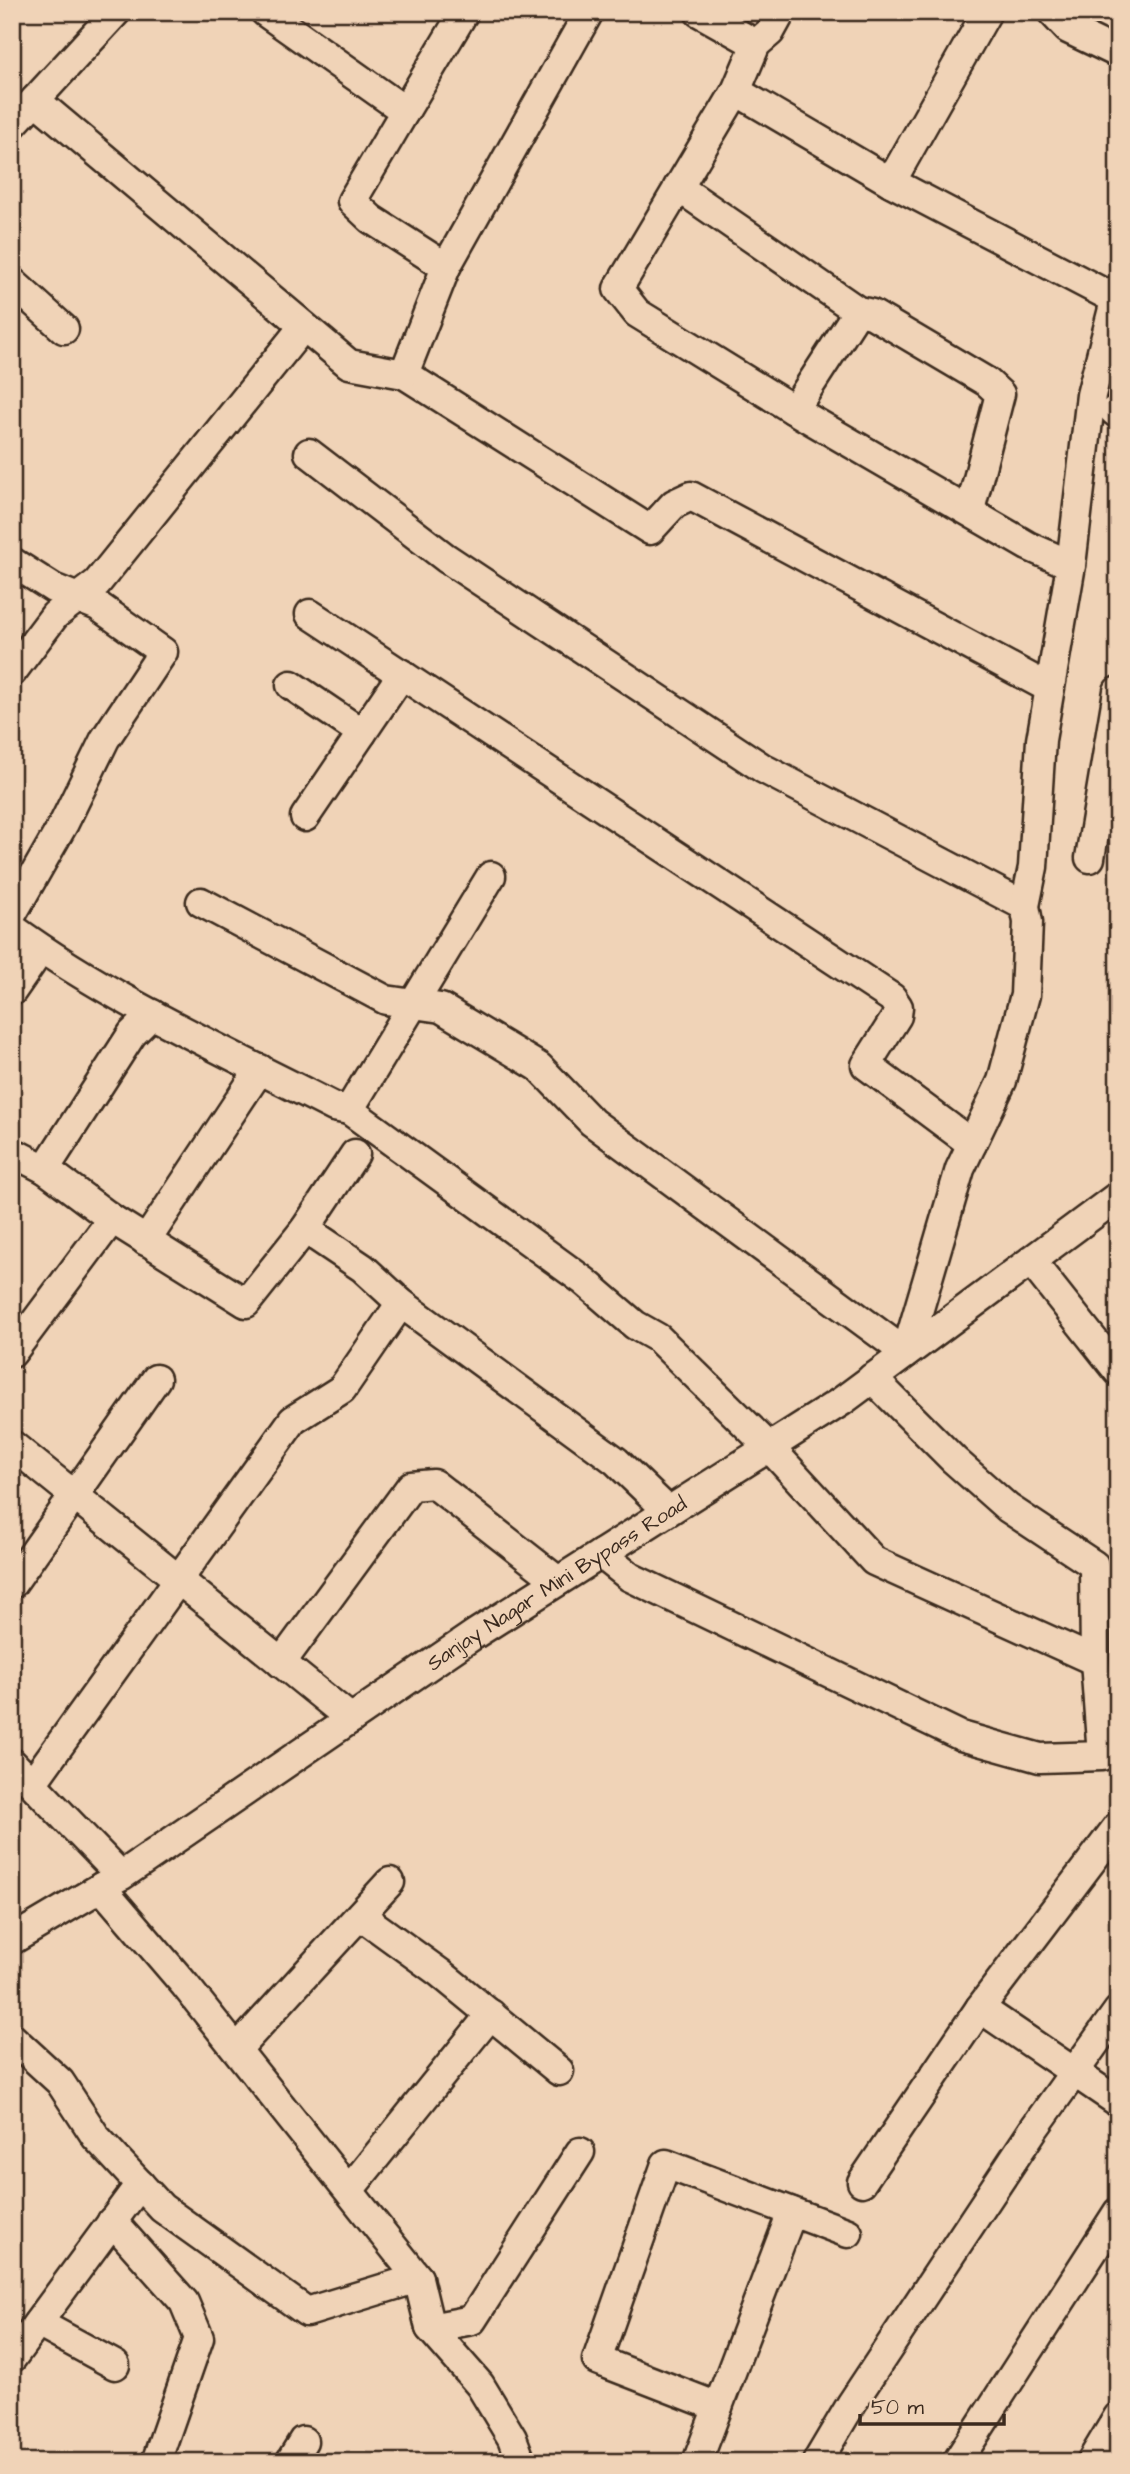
<svg xmlns="http://www.w3.org/2000/svg" width="1130" height="2474" viewBox="0 0 1130 2474" font-family="'Architects Daughter',sans-serif">
  <rect width="100%" height="100%" fill="#f0d3b7"/>
  <filter id="ink" filterUnits="userSpaceOnUse"><feTurbulence type="fractalNoise" baseFrequency=".0143" numOctaves="2"/><feDisplacementMap in="SourceGraphic" scale="14" xChannelSelector="R" yChannelSelector="G"/><feConvolveMatrix kernelMatrix="1 2 1 2 8 2 1 2 1" color-interpolation-filters="sRGB"/></filter>
  <g filter="url(#ink)">
    <g fill="none" stroke-linecap="round" stroke-linejoin="round">
      <defs>
        <g id="minor">
          <path d="M265,12L405,111L352,201L371,219L446,267"/>
          <path d="M699,12L756,44"/>
          <path d="M781,12L770,32L756,44L736,91L618,289L637,313L794,410L1028,546L1071,565"/>
          <path d="M1052,12L1068,29L1118,53"/>
          <path d="M736,91L891,182L1115,299"/>
          <path d="M35,100L349,364L404,374L650,530L674,504L691,496L1049,688"/>
          <path d="M405,111L464,12"/>
          <path d="M12,125L116,12"/>
          <path d="M891,182L987,12"/>
          <path d="M678,187L858,311L872,314L987,382L1000,394L970,510"/>
          <path d="M12,282L64,329"/>
          <path d="M404,374L446,267L589,12"/>
          <path d="M794,410L858,311"/>
          <path d="M1114,411L1118,414"/>
          <path d="M309,453L446,558L764,769L1025,906"/>
          <path d="M12,562L53,588L98,606L163,652L105,739L64,823L12,914"/>
          <path d="M310,614L892,998L898,1007L897,1016L866,1065L972,1144"/>
          <path d="M12,672L55,615L97,583L303,327"/>
          <path d="M291,685L362,733"/>
          <path d="M305,817L402,674"/>
          <path d="M1090,858L1118,691"/>
          <path d="M201,902L386,1000L441,1008L539,1067L592,1122L906,1353L960,1169L1002,1081L1025,995L1028,922L1025,906L1033,867L1041,740L1071,565L1091,395L1118,289"/>
          <path d="M12,928C111,1000 225,1051 334,1107L349,1110L491,876"/>
          <path d="M12,991L41,949"/>
          <path d="M349,1110L584,1281L635,1325L658,1338L769,1447L874,1561L1095,1661"/>
          <path d="M12,1152L45,1169L132,1034L152,1014"/>
          <path d="M45,1169L112,1219L246,1303L305,1229L355,1154"/>
          <path d="M305,1229L363,1268L401,1303L616,1461L668,1511"/>
          <path d="M146,1241L260,1069"/>
          <path d="M1031,1261L1118,1371"/>
          <path d="M12,1353L112,1219"/>
          <path d="M12,1445L351,1719"/>
          <path d="M601,1554L630,1577L961,1736L1040,1758L1102,1756L1095,1661L1094,1565L1008,1508L954,1460L872,1378"/>
          <path d="M12,1584L156,1379"/>
          <path d="M281,1663L411,1486L434,1484L558,1581"/>
          <path id="s1" d="M12,1763L121,1876L475,1634L842,1401L1118,1196"/>
          <path d="M33,1782L293,1420L342,1389L401,1303"/>
          <path d="M101,1887L185,1985L418,2278L430,2328L480,2385L512,2438L521,2462"/>
          <path d="M360,1915L440,1973L559,2071"/>
          <path d="M12,1940L115,1879"/>
          <path d="M980,2008L1118,2102"/>
          <path d="M12,2038L60,2082L96,2137L162,2208L307,2312L418,2278"/>
          <path d="M237,2049L390,1882"/>
          <path d="M862,2182L980,2008L1118,1826"/>
          <path d="M350,2189L491,2014"/>
          <path d="M112,2221L184,2302L199,2338L156,2462"/>
          <path d="M38,2323L115,2365"/>
          <path d="M430,2328L472,2320L580,2152"/>
          <path d="M12,2358L140,2184"/>
          <path d="M718,2407L597,2360L666,2164L848,2233"/>
          <path d="M290,2462L303,2441"/>
          <path d="M697,2462L792,2212"/>
          <path d="M817,2462L852,2403L1035,2127L1118,2011"/>
          <path d="M957,2462L1118,2212"/>
          <path d="M1091,2462L1118,2417"/>
        </g>
      </defs>
      <use href="#minor" stroke="#3b2a1e" stroke-width="33"/>
      <use href="#minor" stroke="#f0d3b7" stroke-width="28"/>
    </g>
  </g>
  <g text-anchor="middle" stroke-width="7" stroke-linejoin="round" paint-order="stroke">
    <g font-size="21" fill="#3b2a1e" stroke="#f0d3b7">
      <text dy="7" stroke="none"><textPath href="#s1" startOffset="682">Sanjay Nagar Mini Bypass Road</textPath></text>
    </g>
  </g>
  <rect width="1130" height="2474" fill="none" stroke="#f0d3b7" stroke-width="42"/>
  <rect x="21" y="21" width="1088" height="2432" fill="none" stroke="#3b2a1e" stroke-width="2.5" filter="url(#ink)"/>
  <path d="M860 2414v10h144v-10" fill="none" stroke="#3b2a1e" stroke-width="3.5"/>
  <text x="871" y="2414" font-size="21" fill="#3b2a1e" stroke="#f0d3b7" stroke-width="5" paint-order="stroke">50 m</text>
</svg>
